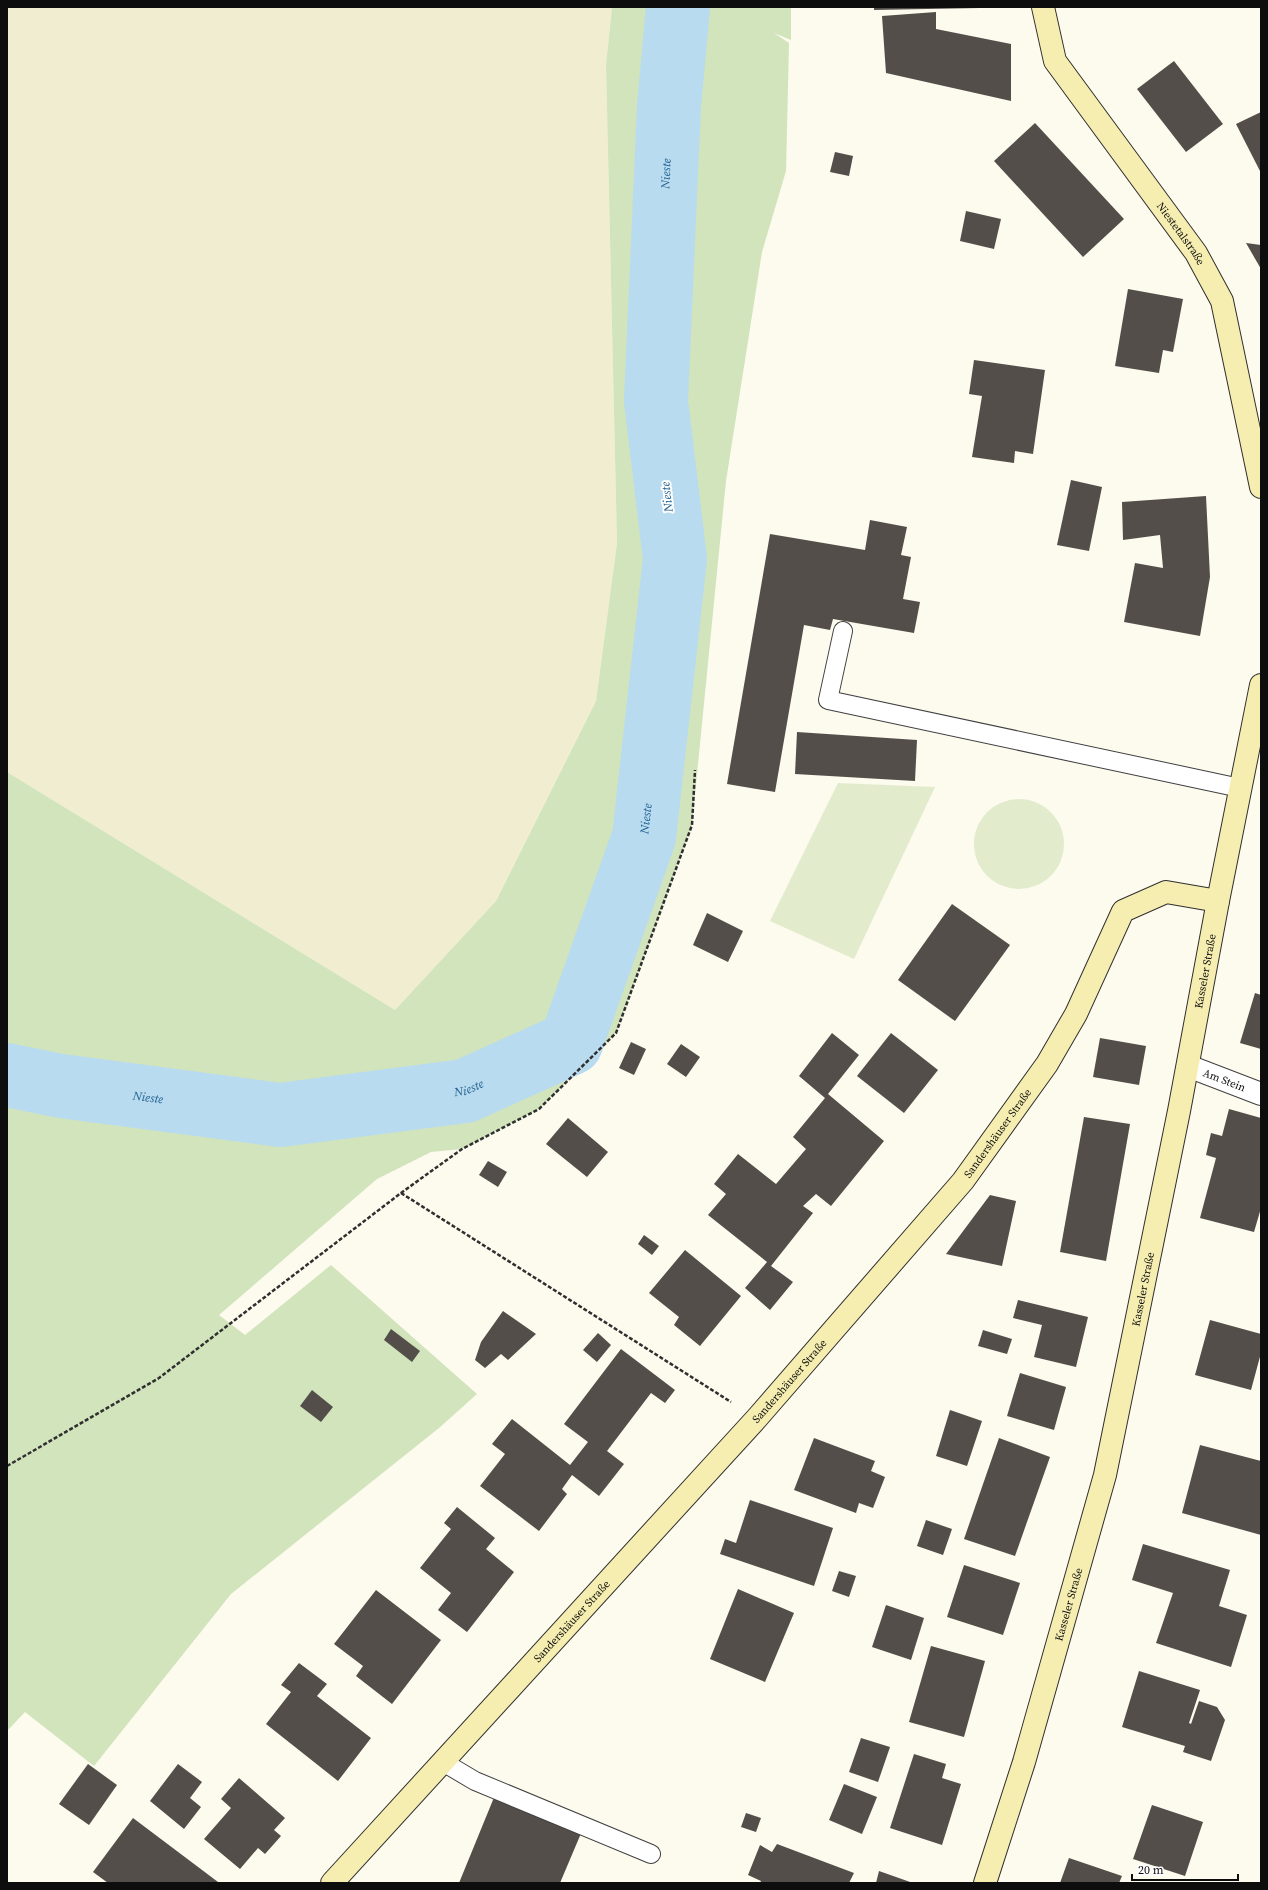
<svg xmlns="http://www.w3.org/2000/svg" width="1268" height="1890" viewBox="0 0 1268 1890" font-family="'Source Serif 4',serif">
  <rect width="100%" height="100%" fill="#fdfaee"/>
  <path fill="#f1edd1" d="M7,7H612L606,65L617,543L596,701L496,901L395,1010L7,772Z"/>
  <path fill="#d1e4bc" d="M612,7H791V40L774,33L789,43L786,171L762,252L726,481L692,825L616,1033L539,1109L462,1149L431,1152L377,1179L219,1315L245,1335L331,1265L477,1394L439,1428L231,1594L94,1766L25,1712L7,1731V772L395,1010L496,901L596,701L617,543L606,65Z"/>
  <g fill="#e2eccc">
    <path d="M838,783L935,787L854,959L770,921Z"/>
    <circle cx="1019" cy="844" r="45"/>
  </g>
  <g fill="none" stroke-linecap="round" stroke-linejoin="round">
    <path stroke="#b8dbef" stroke-width="64" id="s1" d="M7,1075L61,1086L280,1115L465,1091L571,1043L644,837L675,559L656,401L669,106L678,7"/>
  </g>
  <g fill="#544e4a">
    <path d="M874,7H980V8L874,10Z"/>
    <path d="M936,12V29L1011,44V101L886,73L882,16Z"/>
    <path d="M1174,61L1223,124L1186,152L1137,89Z"/>
    <path d="M1261,112V173L1236,124Z"/>
    <path d="M1035,123L1124,219L1083,257L994,161Z"/>
    <path d="M835,152L853,156L849,176L830,172Z"/>
    <path d="M966,211L1001,219L994,249L960,241Z"/>
    <path d="M1246,243L1261,245V269Z"/>
    <path d="M1128,289L1183,299L1173,352L1163,350L1159,373L1115,366Z"/>
    <path d="M974,360L1045,370L1033,454L1015,451L1014,463L972,457L982,396L969,394Z"/>
    <path d="M1071,480L1102,487L1089,551L1057,545Z"/>
    <path d="M1206,496L1210,577L1200,636L1124,622L1135,563L1163,568L1160,535L1123,540L1122,502Z"/>
    <path d="M870,520L907,527L901,555L911,557L903,599L920,602L914,633L833,619L830,630L804,625L775,792L727,784L770,534L865,550Z"/>
    <path d="M797,732L917,740L915,781L795,774Z"/>
    <path d="M952,904L1010,945L955,1021L898,980Z"/>
    <path d="M707,913L743,931L728,962L693,945Z"/>
    <path d="M1255,993L1261,995V1049L1240,1043Z"/>
    <path d="M832,1033L859,1055L828,1094L884,1141L831,1206L816,1194L803,1206L813,1213L771,1266L793,1282L770,1310L745,1288L767,1262L708,1215L726,1194L714,1184L738,1154L776,1184L806,1149L793,1137L825,1098L799,1076Z"/>
    <path d="M891,1033L938,1070L904,1113L857,1076Z"/>
    <path d="M1100,1038L1146,1046L1139,1085L1093,1077Z"/>
    <path d="M631,1042L646,1049L634,1075L619,1068Z"/>
    <path d="M681,1044L700,1057L686,1077L667,1064Z"/>
    <path d="M1229,1109L1261,1118V1208L1254,1232L1200,1218L1216,1158L1206,1155L1211,1133L1222,1136Z"/>
    <path d="M1084,1117L1130,1124L1106,1261L1060,1252Z"/>
    <path d="M568,1118L608,1152L587,1177L546,1144Z"/>
    <path d="M488,1161L507,1172L498,1187L479,1175Z"/>
    <path d="M990,1195L1016,1201L1002,1266L946,1254Z"/>
    <path d="M644,1235L659,1246L652,1255L638,1244Z"/>
    <path d="M685,1250L741,1296L700,1346L674,1325L679,1317L649,1293Z"/>
    <path d="M1018,1300L1088,1317L1076,1367L1034,1357L1042,1325L1013,1318Z"/>
    <path d="M503,1311L536,1334L508,1360L501,1354L485,1368L475,1360L481,1342Z"/>
    <path d="M1210,1320L1261,1334V1353L1251,1390L1195,1375Z"/>
    <path d="M391,1329L420,1351L412,1362L384,1340Z"/>
    <path d="M983,1330L1012,1339L1007,1354L978,1346Z"/>
    <path d="M598,1333L611,1345L597,1362L583,1350Z"/>
    <path d="M621,1349L675,1390L665,1403L651,1393L607,1451L624,1464L599,1496L572,1475L562,1489L567,1494L539,1531L480,1486L505,1454L492,1444L512,1419L570,1465L588,1442L564,1424Z"/>
    <path d="M1020,1373L1066,1387L1054,1430L1007,1416Z"/>
    <path d="M312,1390L333,1407L321,1422L300,1406Z"/>
    <path d="M950,1410L982,1421L967,1466L936,1456Z"/>
    <path d="M814,1438L875,1461L871,1471L885,1477L873,1508L859,1503L856,1513L794,1490Z"/>
    <path d="M999,1438L1050,1457L1015,1556L964,1539Z"/>
    <path d="M1200,1445L1261,1461V1535L1182,1513Z"/>
    <path d="M750,1500L833,1528L814,1586L720,1554L725,1539L736,1543Z"/>
    <path d="M457,1507L495,1538L486,1549L514,1572L467,1632L438,1610L451,1593L420,1568L451,1529L444,1523Z"/>
    <path d="M926,1520L952,1529L943,1555L917,1546Z"/>
    <path d="M1143,1544L1230,1570L1219,1606L1247,1615L1231,1667L1156,1643L1173,1593L1132,1580Z"/>
    <path d="M964,1565L1020,1583L1003,1635L947,1617Z"/>
    <path d="M839,1571L856,1576L849,1597L832,1591Z"/>
    <path d="M738,1589L794,1613L765,1682L710,1659Z"/>
    <path d="M376,1590L441,1640L392,1704L356,1676L363,1666L334,1644Z"/>
    <path d="M886,1605L924,1618L911,1660L872,1647Z"/>
    <path d="M931,1646L985,1661L964,1737L909,1722Z"/>
    <path d="M299,1663L327,1684L317,1696L371,1738L338,1781L266,1724L291,1692L281,1685Z"/>
    <path d="M1139,1671L1200,1690L1189,1723L1191,1724L1199,1701L1217,1707L1225,1720L1211,1761L1183,1752L1185,1746L1122,1727Z"/>
    <path d="M861,1738L890,1747L878,1782L849,1772Z"/>
    <path d="M914,1754L946,1764L942,1778L961,1784L942,1845L890,1828Z"/>
    <path d="M88,1764L117,1785L89,1825L59,1804Z"/>
    <path d="M178,1764L202,1782L190,1798L201,1807L184,1829L150,1801Z"/>
    <path d="M239,1778L285,1818L274,1830L281,1836L265,1854L258,1848L240,1869L204,1839L231,1808L221,1799Z"/>
    <path d="M844,1784L877,1797L862,1834L829,1820Z"/>
    <path d="M495,1795L582,1831L560,1883H459Z"/>
    <path d="M1152,1805L1203,1822L1185,1876L1133,1859Z"/>
    <path d="M746,1813L761,1818L756,1832L741,1827Z"/>
    <path d="M133,1818L218,1882L217,1883H108L93,1872Z"/>
    <path d="M777,1844L854,1873L849,1883H760L761,1881L748,1875L760,1845L772,1852Z"/>
    <path d="M1069,1858L1122,1876L1119,1883H1060Z"/>
    <path d="M879,1871L913,1883H876Z"/>
  </g>
  <g fill="none" stroke-linecap="round" stroke-linejoin="round">
    <defs>
      <g id="lane">
        <path d="M843,631L828,700L1240,788"/>
        <path d="M443,1762L475,1781L651,1854"/>
      </g>
      <g id="street">
        <path id="s2" d="M1188,1066L1261,1094"/>
      </g>
      <g id="secondary">
        <path id="s3" d="M1043,7L1055,61L1196,253L1222,301L1261,487"/>
        <path id="s4" d="M332,1883L757,1418L963,1181L1047,1064L1076,1014L1123,911L1166,892L1218,901"/>
        <path id="s5" d="M985,1883L1024,1762L1105,1475L1179,1111L1218,901L1261,685"/>
      </g>
    </defs>
    <use href="#lane" stroke="#404040" stroke-width="20"/>
    <use href="#street" stroke="#404040" stroke-width="24"/>
    <use href="#secondary" stroke="#2f2f2f" stroke-width="24"/>
    <g stroke="#2f2f2f" stroke-width="2.5" stroke-dasharray="4 2" stroke-linecap="butt">
      <path d="M401,1193L731,1402"/>
      <path d="M7,1466L159,1378L401,1193L462,1149L539,1109L616,1033L692,825L695,770"/>
    </g>
    <use href="#lane" stroke="#fff" stroke-width="18"/>
    <use href="#street" stroke="#fff" stroke-width="22"/>
    <use href="#secondary" stroke="#f6eeb0" stroke-width="22"/>
  </g>
  <g text-anchor="middle" stroke-width="4" stroke-linejoin="round" paint-order="stroke">
    <g font-size="11" fill="#0d0d0d" stroke="#fff">
      <text dy="4" stroke="none"><textPath href="#s3" startOffset="269">Niestetalstraße</textPath></text>
      <text dy="4" stroke="none"><textPath href="#s5" startOffset="939">Kasseler Straße</textPath></text>
      <text dy="4" stroke="none"><textPath href="#s2" startOffset="39">Am Stein</textPath></text>
      <text dy="4" stroke="none"><textPath href="#s4" startOffset="1003">Sandershäuser Straße</textPath></text>
      <text dy="4" stroke="none"><textPath href="#s5" startOffset="615">Kasseler Straße</textPath></text>
      <text dy="4" stroke="none"><textPath href="#s4" startOffset="679">Sandershäuser Straße</textPath></text>
      <text dy="4" stroke="none"><textPath href="#s5" startOffset="291">Kasseler Straße</textPath></text>
      <text dy="4" stroke="none"><textPath href="#s4" startOffset="355">Sandershäuser Straße</textPath></text>
    </g>
    <g font-size="12" font-style="italic" fill="#246291" stroke="#fff">
      <text dy="4" stroke="none"><textPath href="#s1" startOffset="1464">Nieste</textPath></text>
      <text transform="translate(667 497) rotate(-97)" y="4">Nieste</text>
      <text dy="4" stroke="none"><textPath href="#s1" startOffset="816">Nieste</textPath></text>
      <text dy="4" stroke="none"><textPath href="#s1" startOffset="467">Nieste</textPath></text>
      <text dy="4" stroke="none"><textPath href="#s1" startOffset="143">Nieste</textPath></text>
    </g>
  </g>
  <rect width="1268" height="1890" fill="none" stroke="#0d0d0d" stroke-width="16"/>
  <path d="M1132 1874v6h106v-6" fill="none" stroke="#0d0d0d" stroke-width="2"/>
  <text x="1138" y="1874" font-size="12" fill="#0d0d0d" stroke="#ffffff" stroke-width="3" paint-order="stroke">20 m</text>
</svg>
